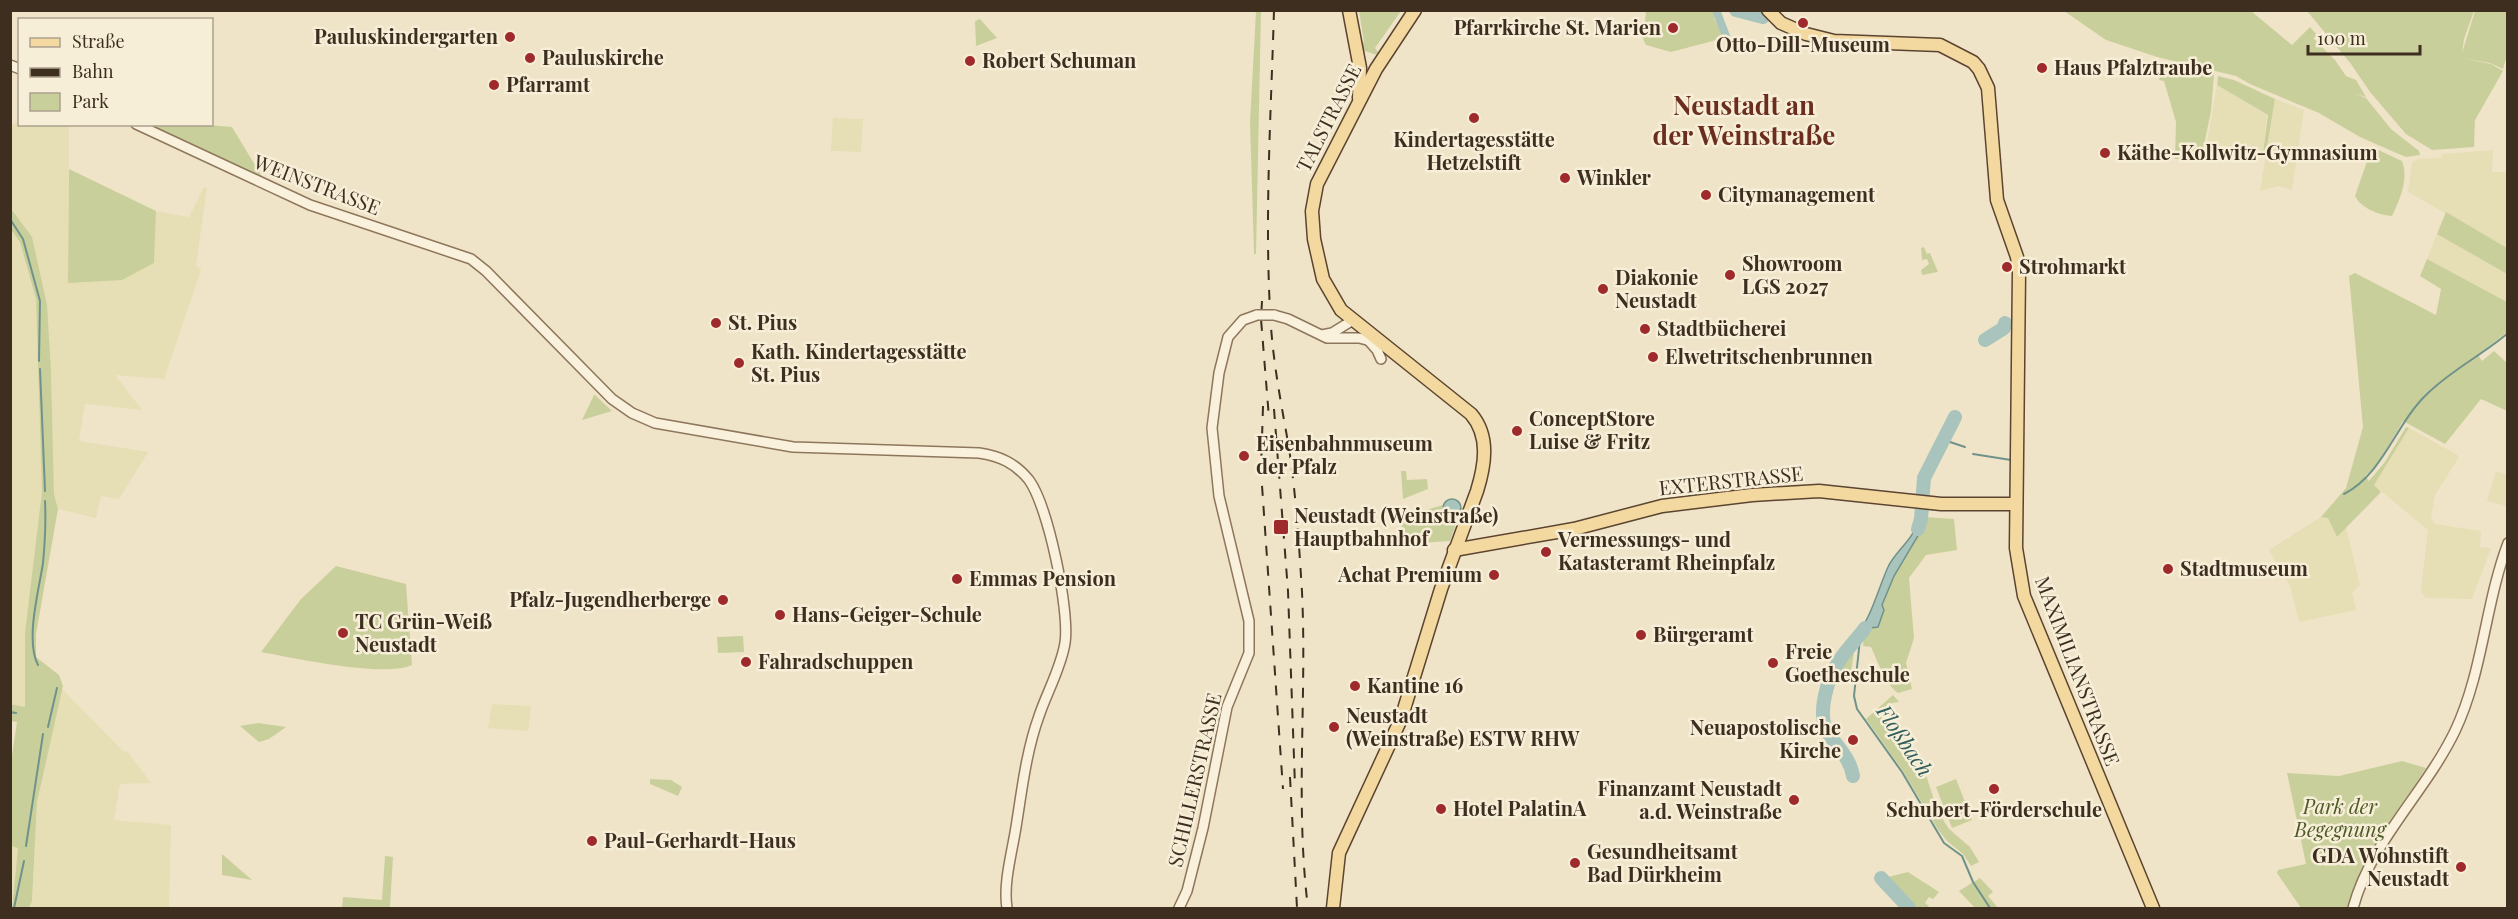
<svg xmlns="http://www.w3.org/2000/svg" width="2518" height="919" viewBox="0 0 2518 919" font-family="'Playfair Display',serif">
  <rect width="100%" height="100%" fill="#f0e4c8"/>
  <g fill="#e6deb5">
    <path d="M2217,85L2267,115L2263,153L2207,143Z"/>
    <path d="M2275,99L2304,110L2292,190L2279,186L2260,191Z"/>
    <path d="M833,118L863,119L861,152L831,151Z"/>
    <path d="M19,121L20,124L69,125L68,283L154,263L156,211L189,217L204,187L207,188L196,265L201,270L164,379L115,375L142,410L85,404L79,441L148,452L119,499L101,496L96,518L58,509L54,494L51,371L32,237L11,207L10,126Z"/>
    <path d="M2493,150L2492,172H2507V248L2408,192L2412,163L2417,159L2441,158L2443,154Z"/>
    <path d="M10,230L20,242L36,299L42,492L25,661V707L10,704Z"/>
    <path d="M2437,234L2507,274V302L2427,259Z"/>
    <path d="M2409,428L2456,454L2459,457L2435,495L2431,518L2435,524L2481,531L2480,547L2491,548L2472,599L2426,598L2421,592L2428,530L2374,485Z"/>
    <path d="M2496,471L2507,475V506L2487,501Z"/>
    <path d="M2321,517H2328L2337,537L2346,527L2360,585L2352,593L2356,610L2299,622L2290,586L2269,550Z"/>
    <path d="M62,689L123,751L128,752L151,783L120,784L114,820L171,825L169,908H29L32,901L37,802Z"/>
    <path d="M492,704L531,706L528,731L488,728Z"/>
    <path d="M11,846L18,848L12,908H11Z"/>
  </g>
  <g fill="#c9cf9b">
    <path d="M1261,11L1256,254H1254L1250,122L1256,11Z"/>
    <path d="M1359,11H1401L1375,48L1378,52L1377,55L1362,50L1361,43L1364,42Z"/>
    <path d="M1646,11H1714V18L1724,38L1671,52L1646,45L1643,39Z"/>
    <path d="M2064,11H2251L2292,45L2310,27L2318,36L2313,38L2335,60L2346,76L2356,80L2366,97L2353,93L2366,98L2391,129L2419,151L2420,155L2406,157L2394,152L2360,137L2319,113L2250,84L2236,76L2157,57L2106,40Z"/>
    <path d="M2307,11H2474L2464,39L2462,53L2475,11H2507V55L2503,69L2490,63L2461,58L2491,64L2503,71L2475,120L2474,147L2432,150L2406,134L2370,92L2351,64Z"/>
    <path d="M980,19L997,38L976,46L975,21Z"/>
    <path d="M2163,62L2214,75L2211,111L2203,150L2187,152V159H2175L2176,122L2164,81L2159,80Z"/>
    <path d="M2218,76L2234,80L2275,99L2266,153H2263L2268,115L2217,85Z"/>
    <path d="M197,124L232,127L264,180L147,125Z"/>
    <path d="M2372,147L2402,161C2409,179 2400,199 2392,216C2378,215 2361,208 2355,196Z"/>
    <path d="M69,169L156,211L154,263L122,280L68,283Z"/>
    <path d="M10,207L32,237L47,305L51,371L54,494L58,509L36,634V657L59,675L63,686L37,802L32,901L29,908H12L18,848L11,846L10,769L17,722L11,721L10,704L25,707V633L42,492L36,299L20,242L11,230Z"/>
    <path d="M2446,212L2507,248V274L2437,234Z"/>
    <path d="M1924,247L1927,254L1930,253L1938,272L1922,275L1921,270L1929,264L1927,259L1922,260L1921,248Z"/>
    <path d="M2427,259L2507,302V332L2478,355L2482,361L2494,351L2507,363V411L2481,399L2445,444L2403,421L2376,466L2365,476L2369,481L2385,462L2406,427L2409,428L2374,485L2381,492L2337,537L2328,518L2321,517L2346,488L2363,427L2349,276L2355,273L2436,315L2441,289L2420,276Z"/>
    <path d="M595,395L612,411L582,420L594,395Z"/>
    <path d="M1401,471H1406L1407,480L1427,479L1428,489L1403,499Z"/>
    <path d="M1443,505L1447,516L1453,518L1460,513L1450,541L1403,544L1401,517Z"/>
    <path d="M1925,517L1954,519L1957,550L1926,555L1909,578L1914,638L1906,663L1912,689L1898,693C1885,684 1878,662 1871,647L1863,646L1864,636L1870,628L1878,627L1884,610L1882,605L1894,576L1922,529Z"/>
    <path d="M336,566L406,584L412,665C384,678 294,658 261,652L301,599Z"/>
    <path d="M743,636L744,652L718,653L717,637Z"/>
    <path d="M1851,651L1854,653L1849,684H1832L1841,663Z"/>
    <path d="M1893,695L1899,702L1892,703L1883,715V722L1901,753L1917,762L1924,769L1938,812L1949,829L1970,847L1979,862L1971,866L1963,854L1947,841L1939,831L1903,771L1866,719Z"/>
    <path d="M258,723L286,727L269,739L259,742L240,726Z"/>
    <path d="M2402,761L2426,768L2369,854L2348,908H2301L2277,873L2278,870L2306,864L2287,773L2339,776Z"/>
    <path d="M650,779L671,780L682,787L678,796L650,784Z"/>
    <path d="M1956,779L1972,820L1952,828L1936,787Z"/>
    <path d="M222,854L252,880L222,875Z"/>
    <path d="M385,856L393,857L390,908H342L343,897L382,900Z"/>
    <path d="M1908,872L1939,892L1933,899L1929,897L1925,903L1929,906L1927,908H1913L1888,877Z"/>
    <path d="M1980,878L1993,892L1988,896L1998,908H1975L1959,891Z"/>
  </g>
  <g fill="#a9c4bc" stroke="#6f938a" stroke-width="1.5">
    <circle cx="1452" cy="508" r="9"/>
    <path d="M1920,513L1925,514L1922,529L1894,576L1882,605L1884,610L1878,627L1870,628L1856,645L1852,641C1872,618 1876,594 1888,567C1897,548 1916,540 1920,513Z"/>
  </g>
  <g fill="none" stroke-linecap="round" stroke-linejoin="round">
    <g stroke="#6f938a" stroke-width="2">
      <path d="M10,219L23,239L40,301L39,361"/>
      <path d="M1992,336V334"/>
      <path d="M40,369L45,491"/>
      <path d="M1944,440L1965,447"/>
      <path d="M1973,454L2011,460"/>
      <path d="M2344,494C2384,473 2395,425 2426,395C2451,370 2481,356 2508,333"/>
      <path d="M1860,639L1854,696L1857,709L1902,772L1944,843L1962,856L1973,882L1990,908"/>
      <path d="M38,665C25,640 39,590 43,563C45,542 46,522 45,501"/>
      <path d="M10,712L16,713"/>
      <path d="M48,727L57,688"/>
      <path d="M26,846L43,734"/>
      <path d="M14,908L24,861"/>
    </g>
    <path stroke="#a9c4bc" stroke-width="8" d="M1716,10L1726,36"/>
    <g stroke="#a9c4bc" stroke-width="14">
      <path d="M1736,10L1763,17"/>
      <path d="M1985,340L2004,328L2005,323"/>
      <path d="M1918,529L1921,519L1924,478L1955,417"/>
      <path d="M1853,776C1850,758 1838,748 1828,733C1816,714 1828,677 1839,661C1847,649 1857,639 1865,628"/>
      <path d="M1881,878L1909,908"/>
    </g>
    <defs>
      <g id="minor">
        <path d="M10,65L20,69"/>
        <path d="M136,124L310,205L471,259L486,271L612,399L632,413L655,423L793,447L979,453C1000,456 1015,463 1029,480C1048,506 1070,611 1065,643C1061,668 1047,692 1039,716C1026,752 1022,790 1016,827C1012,853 1003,883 1007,908"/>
        <path d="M1274,315L1288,319L1327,338H1359L1379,343"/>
        <path d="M1322,335L1332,333L1353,320"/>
        <path d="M1369,341L1377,350L1381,359"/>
        <path d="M1179,908L1187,891L1203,828L1227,707L1249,653V621L1219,496L1212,428L1219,373L1228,337L1243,320L1257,315"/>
        <path d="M2353,908C2371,841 2425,793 2455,731C2483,672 2485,604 2508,543"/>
      </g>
      <g id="major">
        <path d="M1349,10L1360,68L1359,98"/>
        <path d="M1768,10L1781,23L1806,34L1834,41L1940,45L1973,62L1979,69L1988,88L1997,200L2017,257L2019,272L2016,548L2024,596L2153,908"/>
        <path d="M1454,550L1574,529L1662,506L1752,495L1819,491L1941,504H2016"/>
        <path d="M1333,908L1339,853L1401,719L1441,589L1477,491C1485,465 1490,436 1471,414L1341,310L1323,279L1314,239L1312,211L1317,184L1376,69L1415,10"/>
      </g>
    </defs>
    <use href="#minor" stroke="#8d765c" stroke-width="12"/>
    <use href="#major" stroke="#5b4430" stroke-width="15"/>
    <use href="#minor" stroke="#faf1dc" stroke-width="9"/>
    <use href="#major" stroke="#f3d9a0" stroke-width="12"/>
    <g stroke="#3d2e20" stroke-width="2" stroke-dasharray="10 10" stroke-linecap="butt">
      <path d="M1274,10C1271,116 1264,222 1271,327C1274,368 1282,408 1289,448C1296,495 1299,544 1302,592C1307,697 1295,804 1308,908"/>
      <path d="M1262,301L1261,319L1269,418"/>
      <path d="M1263,406L1261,471L1283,789"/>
      <path d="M1274,409L1288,591L1295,786"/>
      <path d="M1290,777L1297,908"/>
    </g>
    <defs>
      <path id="minor-bridge" d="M1257,315H1274"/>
    </defs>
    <use href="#minor-bridge" stroke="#8d765c" stroke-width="12" stroke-linecap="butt"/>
    <use href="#minor-bridge" stroke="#faf1dc" stroke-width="9"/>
  </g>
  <g fill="#9e2a2b" stroke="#f7eed8" stroke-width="2">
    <circle cx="1803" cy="23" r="6"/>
    <circle cx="1673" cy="28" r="6"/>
    <circle cx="510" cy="37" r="6"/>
    <circle cx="530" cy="58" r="6"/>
    <circle cx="970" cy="61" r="6"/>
    <circle cx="2042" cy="68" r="6"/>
    <circle cx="494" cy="85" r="6"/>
    <circle cx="1474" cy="118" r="6"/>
    <circle cx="2105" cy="153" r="6"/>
    <circle cx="1565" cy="178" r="6"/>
    <circle cx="1706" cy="195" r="6"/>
    <circle cx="2007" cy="267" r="6"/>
    <circle cx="1730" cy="275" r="6"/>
    <circle cx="1603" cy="289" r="6"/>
    <circle cx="716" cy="323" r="6"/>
    <circle cx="1645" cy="329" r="6"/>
    <circle cx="1653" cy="357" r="6"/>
    <circle cx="739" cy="363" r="6"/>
    <circle cx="1517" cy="431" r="6"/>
    <circle cx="1244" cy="456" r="6"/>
    <rect x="1273" y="519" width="16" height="16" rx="3"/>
    <circle cx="1546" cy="552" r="6"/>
    <circle cx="2168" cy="569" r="6"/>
    <circle cx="1494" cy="575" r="6"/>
    <circle cx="957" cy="579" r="6"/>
    <circle cx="723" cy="600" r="6"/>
    <circle cx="780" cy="615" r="6"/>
    <circle cx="343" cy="633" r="6"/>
    <circle cx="1641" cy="635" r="6"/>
    <circle cx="746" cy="662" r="6"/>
    <circle cx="1773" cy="663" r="6"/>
    <circle cx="1355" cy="686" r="6"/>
    <circle cx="1334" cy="727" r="6"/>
    <circle cx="1853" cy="740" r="6"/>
    <circle cx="1994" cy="789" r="6"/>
    <circle cx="1794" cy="800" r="6"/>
    <circle cx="1441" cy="809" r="6"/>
    <circle cx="592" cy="841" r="6"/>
    <circle cx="1575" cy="863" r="6"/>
    <circle cx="2461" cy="867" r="6"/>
  </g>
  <g text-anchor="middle" stroke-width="5" stroke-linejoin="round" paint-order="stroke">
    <g font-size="20" font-weight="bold" fill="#3d2e20" stroke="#f7eed8" text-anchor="start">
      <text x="1661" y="35" text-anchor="end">Pfarrkirche St. Marien</text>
      <text x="498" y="44" text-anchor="end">Pauluskindergarten</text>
      <text x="1803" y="52" text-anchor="middle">Otto-Dill-Museum</text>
      <text x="542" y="65">Pauluskirche</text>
      <text x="982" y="68">Robert Schuman</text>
      <text x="2054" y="75">Haus Pfalztraube</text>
      <text x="506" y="92">Pfarramt</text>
      <text x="1474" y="147" text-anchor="middle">Kindertagesstätte<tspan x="1474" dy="23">Hetzelstift</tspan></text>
      <text x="2117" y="160">Käthe-Kollwitz-Gymnasium</text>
      <text x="1577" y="185">Winkler</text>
      <text x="1718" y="202">Citymanagement</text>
      <text x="1742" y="271">Showroom<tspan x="1742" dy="23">LGS 2027</tspan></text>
      <text x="2019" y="274">Strohmarkt</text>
      <text x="1615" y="285">Diakonie<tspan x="1615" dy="23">Neustadt</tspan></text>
      <text x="728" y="330">St. Pius</text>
      <text x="1657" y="336">Stadtbücherei</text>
      <text x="751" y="359">Kath. Kindertagesstätte<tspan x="751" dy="23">St. Pius</tspan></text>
      <text x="1665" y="364">Elwetritschenbrunnen</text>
      <text x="1529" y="426">ConceptStore<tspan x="1529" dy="23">Luise &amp; Fritz</tspan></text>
      <text x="1256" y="451">Eisenbahnmuseum<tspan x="1256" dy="23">der Pfalz</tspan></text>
      <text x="1294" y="523">Neustadt (Weinstraße)<tspan x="1294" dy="23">Hauptbahnhof</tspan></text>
      <text x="1558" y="547">Vermessungs- und<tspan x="1558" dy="23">Katasteramt Rheinpfalz</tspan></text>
      <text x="2180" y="576">Stadtmuseum</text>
      <text x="1482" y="582" text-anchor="end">Achat Premium</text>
      <text x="969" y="586">Emmas Pension</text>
      <text x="711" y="607" text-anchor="end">Pfalz-Jugendherberge</text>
      <text x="792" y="622">Hans-Geiger-Schule</text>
      <text x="355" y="629">TC Grün-Weiß<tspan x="355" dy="23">Neustadt</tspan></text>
      <text x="1653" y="642">Bürgeramt</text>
      <text x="1785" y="659">Freie<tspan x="1785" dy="23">Goetheschule</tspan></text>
      <text x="758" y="669">Fahradschuppen</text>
      <text x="1367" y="693">Kantine 16</text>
      <text x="1346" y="723">Neustadt<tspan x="1346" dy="23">(Weinstraße) ESTW RHW</tspan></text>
      <text x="1841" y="735" text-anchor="end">Neuapostolische<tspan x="1841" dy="23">Kirche</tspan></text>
      <text x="1782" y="796" text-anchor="end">Finanzamt Neustadt<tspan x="1782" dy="23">a.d. Weinstraße</tspan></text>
      <text x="1453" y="816">Hotel PalatinA</text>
      <text x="1994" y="817" text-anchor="middle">Schubert-Förderschule</text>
      <text x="604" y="848">Paul-Gerhardt-Haus</text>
      <text x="1587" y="859">Gesundheitsamt<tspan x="1587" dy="23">Bad Dürkheim</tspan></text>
      <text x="2449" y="863" text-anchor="end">GDA Wohnstift<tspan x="2449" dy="23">Neustadt</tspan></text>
    </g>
    <g font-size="20" fill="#3d2e20" stroke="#f7eed8">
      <text transform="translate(1329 118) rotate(-63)" y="7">TALSTRASSE</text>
      <text transform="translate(317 185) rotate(21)" y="7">WEINSTRASSE</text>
      <text transform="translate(1731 481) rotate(-6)" y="7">EXTERSTRASSE</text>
      <text transform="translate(2077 671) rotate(69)" y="7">MAXIMILIANSTRASSE</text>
      <text transform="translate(1195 780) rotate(-77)" y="7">SCHILLERSTRASSE</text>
    </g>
    <g font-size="20" font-style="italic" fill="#4d5a26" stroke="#f7eed8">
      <text x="2340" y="814">Park der<tspan x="2340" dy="23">Begegnung</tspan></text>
    </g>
    <g font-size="21" font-style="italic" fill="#2f5d5a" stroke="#f7eed8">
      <text transform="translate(1904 741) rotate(56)" y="7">Floßbach</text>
    </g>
    <g font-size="26" font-weight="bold" fill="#6b2e1e" stroke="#f7eed8">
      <text x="1744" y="115">Neustadt an<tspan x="1744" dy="30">der Weinstraße</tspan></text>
    </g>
  </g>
  <rect width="2518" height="919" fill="none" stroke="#3d2e20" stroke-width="24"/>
  <rect x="18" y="18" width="195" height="108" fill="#f7eed8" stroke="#ada18e" stroke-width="1.5"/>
  <rect x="30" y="38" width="30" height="9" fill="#f3d9a0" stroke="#ada18e" stroke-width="1.5"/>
  <text x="72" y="48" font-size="18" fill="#3d2e20">Straße</text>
  <rect x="30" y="68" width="30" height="9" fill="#3d2e20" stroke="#ada18e" stroke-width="1.5"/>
  <text x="72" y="78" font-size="18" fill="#3d2e20">Bahn</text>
  <rect x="30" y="93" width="30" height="18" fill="#c9cf9b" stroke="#ada18e" stroke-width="1.5"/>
  <text x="72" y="108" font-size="18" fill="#3d2e20">Park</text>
  <path d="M2308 45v9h112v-9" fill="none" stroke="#3d2e20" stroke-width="3"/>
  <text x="2317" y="45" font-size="18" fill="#3d2e20" stroke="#f7eed8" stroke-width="4.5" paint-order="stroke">100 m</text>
</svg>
